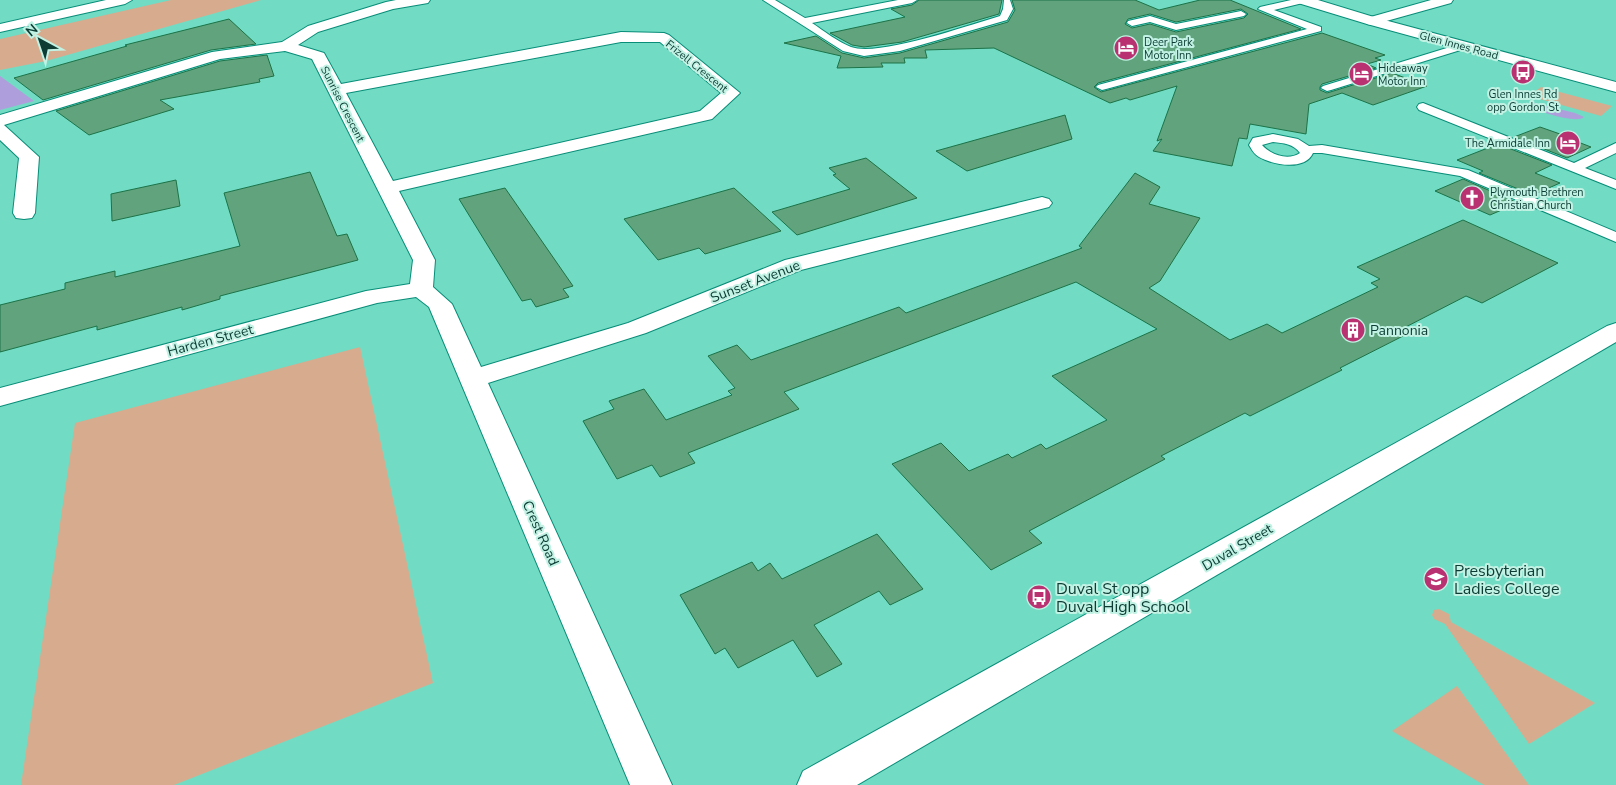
<svg xmlns="http://www.w3.org/2000/svg" width="1616" height="785" viewBox="0 0 1616 785" font-family="'Nunito Sans',sans-serif">
  <rect width="100%" height="100%" fill="#71dbc3"/>
  <g fill="#d7ac8e">
    <path d="M171,0H261L46,61L0,70V39Z"/>
    <path d="M1541,87L1612,106L1601,116L1529,96Z"/>
    <path d="M360,347L433,683L174,785H21L75,423Z"/>
    <path d="M1439,609L1449,614L1451,622L1595,703L1529,744L1445,624L1434,619L1432,615L1434,610Z"/>
    <path d="M1457,686L1529,785H1484L1392,731Z"/>
  </g>
  <g fill="#af9edc">
    <path d="M0,76L34,101L0,110Z"/>
    <path d="M1534,103L1575,113L1584,117C1577,124 1538,112 1530,106L1529,105Z"/>
  </g>
  <g fill="#61a37c" stroke="#1c7348" fill-rule="evenodd">
    <path d="M919,0H1002L999,14L902,42L864,47L852,45L830,33L905,17L891,9L912,5Z"/>
    <path d="M1012,0H1135L1159,10L1200,0H1230L1301,29L1098,83L1094,87L1101,92L1322,33L1385,55L1375,58L1381,60L1367,64L1376,68L1322,84L1320,87V90L1327,93L1392,73L1427,86L1373,105L1342,93L1309,104L1306,134L1250,124L1247,139L1239,138L1232,166L1153,151L1162,139L1157,141L1177,86L1130,100L1126,98L1110,103L994,48L925,50L927,58H904L905,63H881L883,67L837,68L841,56L784,43L816,36L842,53L864,58L900,53L1008,22L1015,10ZM1241,9L1248,14L1244,18L1176,32L1150,24L1132,28L1125,24L1128,19L1150,14L1176,22Z"/>
    <path d="M229,19L256,44L211,50L43,100L14,78L127,46L125,45Z"/>
    <path d="M267,55L274,76L259,79L260,82L160,100L174,109L89,135L56,111L220,61Z"/>
    <path d="M1065,115L1072,139L967,171L936,151Z"/>
    <path d="M1540,127L1580,141L1578,142L1591,147L1567,158L1514,137Z"/>
    <path d="M1498,144L1552,165L1535,173L1560,183L1533,195L1479,173L1483,171L1457,160Z"/>
    <path d="M866,158L917,198L797,235L772,212L850,189L833,175L836,174L829,168Z"/>
    <path d="M310,172L337,236L347,234L358,260L220,296V299L182,310V307L97,330V326L0,352V305L65,289V283L115,271V277L240,246L224,193Z"/>
    <path d="M1135,173L1160,187L1149,204L1200,218L1160,281L1149,288L1230,340L1267,324L1282,333L1378,287L1371,283L1380,279L1357,267L1463,220L1558,263L1482,303L1466,296L1396,332L1403,336L1340,368L1342,370L1250,416L1245,413L1161,456L1165,459L1029,531L1042,543L991,570L892,464L941,443L969,471L1008,454L1012,458L1041,444L1046,449L1107,420L1052,376L1157,329L1076,282L784,392L799,409L688,453L695,463L660,477L652,465L617,479L583,421L614,409L609,401L644,389L666,420L732,395L728,391L735,388L708,356L737,345L751,360L899,307L906,313L1082,248L1079,246Z"/>
    <path d="M1463,179L1518,203L1490,215L1435,191Z"/>
    <path d="M176,180L180,206L112,221L111,194Z"/>
    <path d="M505,188L573,286L563,289L569,297L536,307L531,299L522,301L459,199Z"/>
    <path d="M734,188L781,231L705,254L699,248L658,260L624,219Z"/>
    <path d="M877,534L923,589L890,605L879,591L814,625L842,664L817,677L793,640L738,668L725,648L715,654L680,595L752,562L758,571L770,563L782,579Z"/>
  </g>
  <g fill="none" stroke-linecap="round" stroke-linejoin="round">
    <defs>
      <g id="service">
        <path d="M763,0H775L805,18L898,0H917L912,3L812,23C824,31 838,42 851,47C879,57 969,25 1000,16L1003,9L1004,0H1010L1013,9L1007,20L900,51L864,56L843,51Z"/>
        <path d="M1291,0H1309L1307,2L1274,10L1321,27V31L1106,89L1102,90L1096,87L1098,85L1307,29L1258,9L1260,7Z"/>
        <path d="M1241,11L1246,14L1244,16L1176,30L1150,22L1132,26L1127,23L1128,21L1150,16L1176,24Z"/>
        <path d="M1463,43L1468,46L1467,48L1331,90L1327,91L1321,88L1323,86Z"/>
        <path d="M1423,103L1574,163L1616,143V153L1585,168L1616,180V189L1419,110L1417,107L1419,104Z"/>
        <path d="M1273,134L1298,139L1309,146L1322,145L1468,170L1616,232V242L1460,176L1322,153H1313C1305,171 1273,165 1259,157C1254,154 1252,150 1249,145L1253,138ZM1273,142C1283,143 1294,144 1300,153C1288,161 1271,155 1262,145Z"/>
      </g>
      <g id="minor">
        <path d="M430,0L428,3L393,9L318,32L298,45L324,53L341,84L621,32L664,33L669,35L740,93L712,119L399,191L435,260L433,287L452,304L481,367L628,323L785,260L1042,197L1049,199L1052,203L1049,207L801,270L646,333L488,383L672,785H630L429,307L416,297L377,303L0,406V388L366,291L410,284L413,260L312,59L285,51L220,59L4,125L39,157L35,213L32,218L24,219L16,218L13,213L19,158L0,140V115L212,52L282,42L308,26L386,2L396,0ZM621,42H660L721,93L700,111L393,181L346,93Z"/>
        <path d="M1616,323V342L857,785H797L803,771L1607,326Z"/>
      </g>
      <path id="tertiary" d="M1431,0H1453L1451,3L1372,25L1367,24L1365,21L1367,18Z"/>
      <path id="secondary" d="M1296,0H1318L1377,18L1616,82V92L1367,24L1298,3Z"/>
      <path id="trunk" d="M106,0H132L125,4L0,32V24Z"/>
    </defs>
    <use href="#service" stroke="#078d78" stroke-width="2"/>
    <use href="#minor" stroke="#078d78" stroke-width="2"/>
    <use href="#tertiary" stroke="#078d78" stroke-width="2"/>
    <use href="#secondary" stroke="#078d78" stroke-width="2"/>
    <use href="#trunk" stroke="#078d78" stroke-width="2"/>
    <use href="#service" fill="#fff" fill-rule="evenodd"/>
    <use href="#minor" fill="#fff" fill-rule="evenodd"/>
    <use href="#tertiary" fill="#fff" fill-rule="evenodd"/>
    <use href="#secondary" fill="#fff" fill-rule="evenodd"/>
    <use href="#trunk" fill="#fff" fill-rule="evenodd"/>
  </g>
  <defs>
    <symbol id="hotel-disc" viewBox="-11 -11 22 22"><circle r="9.5" fill="#b93170" stroke="#c1f2e4"/><path d="M-6-4.5h1.5V1H6V5H4.5V3h-9V5H-6ZM-4 0a1.8 1.8 0 1 1 3.6 0ZM.5 0V-2.5h3Q6-2.5 6 0Z" fill="#fff"/></symbol>
    <symbol id="bus-disc" viewBox="-11 -11 22 22"><circle r="9.5" fill="#b93170" stroke="#c1f2e4"/><path d="M-5-6H5V4H4V6H2V4H-2V6H-4V4H-5ZM-3.5-4V0h7V-4ZM-3.5 1.2v1.5H-2V1.2ZM2 1.2v1.5H3.5V1.2Z" fill="#fff"/></symbol>
    <symbol id="church-disc" viewBox="-11 -11 22 22"><circle r="9.5" fill="#b93170" stroke="#c1f2e4"/><path d="M-1.2-6h2.4v3.5h3.3v2.4h-3.3V6h-2.4V-.1h-3.3v-2.4h3.3Z" fill="#fff"/></symbol>
    <symbol id="building-disc" viewBox="-11 -11 22 22"><circle r="9.5" fill="#b93170" stroke="#c1f2e4"/><path d="M-4-6H4V6H1V3H-1V6H-4ZM-2.5-4.3h1.7v1.8h-1.7ZM.8-4.3h1.7v1.8H.8ZM-2.5-1h1.7V.8h-1.7ZM.8-1h1.7V.8H.8Z" fill="#fff"/></symbol>
    <symbol id="school-disc" viewBox="-11 -11 22 22"><circle r="9.5" fill="#b93170" stroke="#c1f2e4"/><path d="M0-5L7-2L0 1L-7-2ZM-4 1L0 2.5L4 1V4Q0 6-4 4Z" fill="#fff"/></symbol>
  </defs>
  <g fill-rule="evenodd">
    <use href="#hotel-disc" x="1112" y="34" width="28" height="28"/>
    <use href="#bus-disc" x="1509" y="58" width="28" height="28"/>
    <use href="#hotel-disc" x="1347" y="60" width="28" height="28"/>
    <use href="#hotel-disc" x="1554" y="129" width="28" height="28"/>
    <use href="#church-disc" x="1458" y="184" width="28" height="28"/>
    <use href="#building-disc" x="1339" y="316" width="28" height="28"/>
    <use href="#school-disc" x="1422" y="565" width="28" height="28"/>
    <use href="#bus-disc" x="1025" y="583" width="28" height="28"/>
  </g>
  <g text-anchor="middle" stroke-width="4" stroke-linejoin="round" paint-order="stroke">
    <g font-size="11" fill="#0c3c33" stroke="#c1f2e4" text-anchor="start">
      <text x="1144" y="46">Deer Park<tspan x="1144" dy="13">Motor Inn</tspan></text>
      <text x="1378" y="72">Hideaway<tspan x="1378" dy="13">Motor Inn</tspan></text>
      <text x="1523" y="98" text-anchor="middle">Glen Innes Rd<tspan x="1523" dy="13">opp Gordon St</tspan></text>
      <text x="1550" y="147" text-anchor="end">The Armidale Inn</text>
      <text x="1490" y="196">Plymouth Brethren<tspan x="1490" dy="13">Christian Church</tspan></text>
    </g>
    <g font-size="11" fill="#0c3c33" stroke="#c1f2e4">
      <text transform="translate(1459 45) rotate(15)" y="4">Glen Innes Road</text>
      <text transform="translate(697 66) rotate(39)" y="4">Frizell Crescent</text>
      <text transform="translate(343 104) rotate(63)" y="4">Sunrise Crescent</text>
    </g>
    <g font-size="14" fill="#0c3c33" stroke="#c1f2e4">
      <text transform="translate(755 281) rotate(-21)" y="5">Sunset Avenue</text>
      <text transform="translate(210 340) rotate(-15)" y="5">Harden Street</text>
      <text transform="translate(541 533) rotate(66)" y="5">Crest Road</text>
      <text transform="translate(1237 547) rotate(-30)" y="5">Duval Street</text>
    </g>
    <g font-size="14" fill="#0c3c33" stroke="#c1f2e4" text-anchor="start">
      <text x="1370" y="335">Pannonia</text>
    </g>
    <g font-size="16" fill="#0c3c33" stroke="#c1f2e4" text-anchor="start">
      <text x="1454" y="576">Presbyterian<tspan x="1454" dy="18">Ladies College</tspan></text>
      <text x="1056" y="594">Duval St opp<tspan x="1056" dy="18">Duval High School</tspan></text>
    </g>
  </g>
  <g transform="translate(40 40) rotate(320)" stroke="#c1f2e4" stroke-width="4" paint-order="stroke">
  <path d="M0-4L9 19L0 12L-9 19Z" fill="#0c3c33"/>
  <text y="-8" font-size="14" font-weight="bold" text-anchor="middle" fill="#0c3c33">N</text>
  </g>
</svg>
